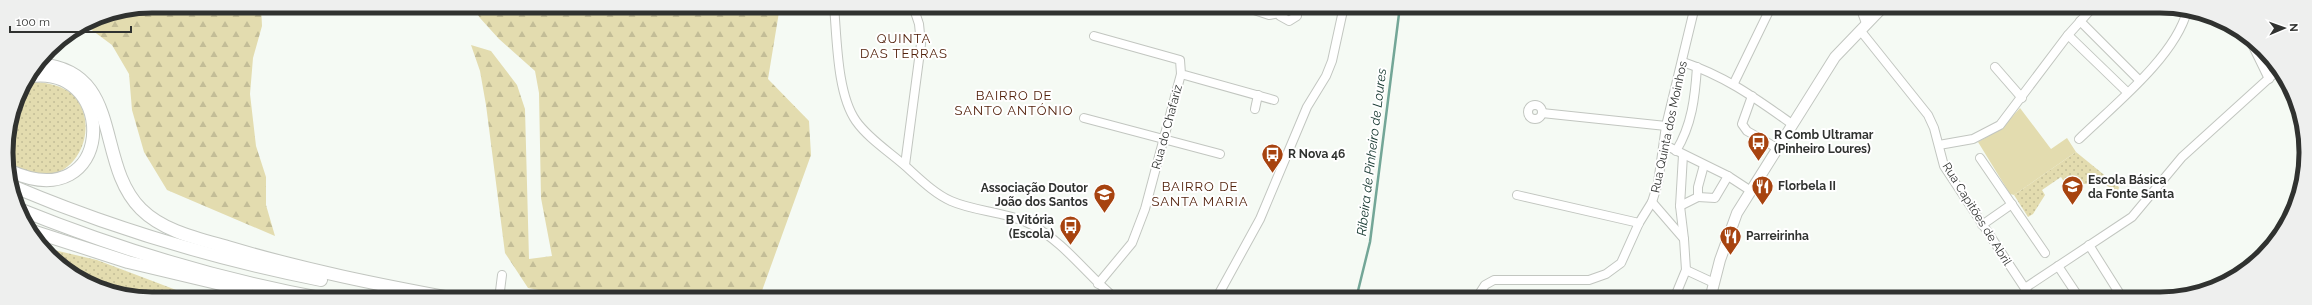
<svg xmlns="http://www.w3.org/2000/svg" width="2312" height="305" viewBox="0 0 2312 305" font-family="Raleway,sans-serif">
  <defs>
    <pattern id="grass-dots" width="8" height="8" patternUnits="userSpaceOnUse"><rect width="8" height="8" fill="#e3dcaf"/><path d="M2 2h.1M6 6h.1" fill="none" stroke="#c3bd97" stroke-width="1.8" stroke-linecap="round"/></pattern>
    <pattern id="forest-firs" width="22" height="20" patternUnits="userSpaceOnUse"><rect width="22" height="20" fill="#e3dcaf"/><path d="M5 1l3.5 6h-7zM16 11l3.5 6h-7z" fill="#c3bd97"/></pattern>
  </defs>
  <rect width="100%" height="100%" fill="#f5faf4"/>
  <g fill="url(#grass-dots)">
    <path d="M35,82C48,83 62,85 73,95C98,120 84,170 48,175C35,176 21,169 9,164L6,143L17,96L25,84Z"/>
    <path d="M2076,152L2119,187L2118,192L2102,183L2066,185L2061,177L2042,190L2045,195L2033,214L2028,217L2014,195Z"/>
    <path d="M41,247L97,260L200,299H143L88,284Z"/>
  </g>
  <g fill="url(#forest-firs)">
    <path d="M153,6H261L262,26L253,58L250,94L256,146L266,177V205L275,236L167,190L144,152L132,110L129,74L112,45L85,25L97,17Z"/>
    <path d="M472,6H780L768,79L809,121L811,155L759,299H587L528,288L505,253L486,105L480,71L471,45L491,51L517,85L525,109L529,259L552,256L541,198L539,93L535,71L499,39L480,18Z"/>
  </g>
  <path fill="#e3dcaf" d="M2020,108L2051,149L2067,138L2076,152L2014,195L2010,194L1978,142L2001,129Z"/>
  <g fill="none" stroke-linecap="round" stroke-linejoin="round">
    <path stroke="#73a697" stroke-width="2.5" d="M1356,299L1370,242L1400,6"/>
    <defs>
      <g id="minor">
        <path d="M834,6C837,39 837,94 856,121C868,138 888,151 903,164C918,177 933,193 951,201C976,212 1005,211 1032,225C1065,243 1087,275 1116,299"/>
        <path d="M1242,6L1269,15L1279,13"/>
        <path d="M1279,6L1280,16L1289,21L1297,16V6"/>
        <path d="M2080,21L2139,80"/>
        <path d="M1860,30L1928,115L1934,128L1944,166L2032,299"/>
        <path d="M2068,35L2127,92"/>
        <path d="M1094,36L1180,60L1181,74L1274,100"/>
        <path d="M2251,42L2269,79"/>
        <path d="M1683,62C1727,77 1755,98 1792,124"/>
        <path d="M1995,67L2022,98"/>
        <path d="M1734,83L1768,13"/>
        <path d="M1752,96L1742,124L1747,131L1777,148"/>
        <circle cx="1535" cy="112" r="7"/>
        <path d="M1255,109L1258,95"/>
        <path d="M1542,113L1666,126"/>
        <path d="M1084,118L1220,154"/>
        <path d="M2079,139C2113,106 2175,57 2187,11"/>
        <path d="M1665,145L1728,176L1751,191"/>
        <path d="M1939,145L1973,139L2000,125L2068,35L2094,6"/>
        <path d="M1676,151C1692,125 1695,97 1697,67"/>
        <path d="M1683,155L1680,206L1684,239"/>
        <path d="M1980,158L2045,253"/>
        <path d="M905,165L921,44L919,24L913,6"/>
        <path d="M1517,195L1639,223"/>
        <path d="M1698,197L1715,198L1728,176"/>
        <path d="M1652,202L1684,239L1686,270L1674,299"/>
        <path d="M1680,206L1698,197V187L1704,165"/>
        <path d="M1982,225L2012,204"/>
        <path d="M2089,245L2123,299"/>
        <path d="M2058,266L2080,299"/>
        <path d="M1686,270L1714,283"/>
        <path d="M1098,284L1132,243L1145,209L1181,74"/>
        <path d="M2025,288L2132,217L2182,157L2278,70"/>
        <path d="M499,299L502,275"/>
        <path d="M1216,299L1260,219L1307,107L1326,76L1332,61L1344,6"/>
        <path d="M1476,299L1485,285L1494,280H1589L1606,274L1621,263L1639,223L1652,202L1658,183L1666,126L1695,6"/>
      </g>
      <g id="major">
        <path d="M1864,6L1863,12L1867,23"/>
        <path d="M1710,299L1720,260L1737,213L1835,57L1884,6"/>
      </g>
      <g id="highway">
        <path d="M39,64C125,71 94,162 141,209C164,232 200,239 231,248C305,270 380,285 456,299"/>
        <path d="M10,171C114,218 120,65 31,76"/>
        <path d="M12,186C111,228 215,259 321,280"/>
        <path d="M19,209C118,249 220,280 325,299"/>
        <path d="M32,231L128,262L246,290"/>
      </g>
    </defs>
    <use href="#minor" stroke="#c2c6c0" stroke-width="10"/>
    <use href="#major" stroke="#c2c6c0" stroke-width="12"/>
    <use href="#highway" stroke="#c2c6c0" stroke-width="14"/>
    <use href="#minor" stroke="#fff" stroke-width="8"/>
    <use href="#major" stroke="#fff" stroke-width="10"/>
    <use href="#highway" stroke="#fff" stroke-width="12"/>
  </g>
  <defs>
    <symbol id="bus-pin" viewBox="-11 -11 22 30"><path d="M0 17L-7.5 6A9.5 9.5 0 1 1 7.5 6Z" fill="#a7430f" stroke="#fff"/><path d="M-5-6H5V4H4V6H2V4H-2V6H-4V4H-5ZM-3.5-4V0h7V-4ZM-3.5 1.2v1.5H-2V1.2ZM2 1.2v1.5H3.5V1.2Z" fill="#fff"/></symbol>
    <symbol id="restaurant-pin" viewBox="-11 -11 22 30"><path d="M0 17L-7.5 6A9.5 9.5 0 1 1 7.5 6Z" fill="#a7430f" stroke="#fff"/><path d="M-5-6h1v4h1v-4h1v4h1v-4h1v5L-1.5 .5V6h-2V.5L-5-1ZM5-6V6H3V1.5H1.5Q1.5-4 5-6Z" fill="#fff"/></symbol>
    <symbol id="school-pin" viewBox="-11 -11 22 30"><path d="M0 17L-7.5 6A9.5 9.5 0 1 1 7.5 6Z" fill="#a7430f" stroke="#fff"/><path d="M0-5L7-2L0 1L-7-2ZM-4 1L0 2.5L4 1V4Q0 6-4 4Z" fill="#fff"/></symbol>
  </defs>
  <g fill-rule="evenodd">
    <use href="#bus-pin" x="1746" y="130" width="25" height="34"/>
    <use href="#bus-pin" x="1260" y="142" width="25" height="34"/>
    <use href="#restaurant-pin" x="1750" y="174" width="25" height="34"/>
    <use href="#school-pin" x="2060" y="174" width="25" height="34"/>
    <use href="#school-pin" x="1092" y="182" width="25" height="34"/>
    <use href="#bus-pin" x="1058" y="214" width="25" height="34"/>
    <use href="#restaurant-pin" x="1718" y="224" width="25" height="34"/>
  </g>
  <g text-anchor="middle" stroke-width="4" stroke-linejoin="round" paint-order="stroke">
    <g font-size="12" fill="#303230" stroke="#fff">
      <text transform="translate(1167 127) rotate(-75)" y="4">Rua do Chafariz</text>
      <text transform="translate(1669 127) rotate(-78)" y="4">Rua Quinta dos Moinhos</text>
      <text transform="translate(1977 214) rotate(58)" y="4">Rua Capitões de Abril</text>
    </g>
    <g font-size="12" font-weight="bold" fill="#303230" stroke="#fff" text-anchor="start">
      <text x="1774" y="139">R Comb Ultramar<tspan x="1774" dy="14">(Pinheiro Loures)</tspan></text>
      <text x="1288" y="158">R Nova 46</text>
      <text x="2088" y="184">Escola Básica<tspan x="2088" dy="14">da Fonte Santa</tspan></text>
      <text x="1778" y="190">Florbela II</text>
      <text x="1088" y="192" text-anchor="end">Associação Doutor<tspan x="1088" dy="14">João dos Santos</tspan></text>
      <text x="1054" y="224" text-anchor="end">B Vitória<tspan x="1054" dy="14">(Escola)</tspan></text>
      <text x="1746" y="240">Parreirinha</text>
    </g>
    <g font-size="13" letter-spacing="1" fill="#52210b" stroke="#fff">
      <text x="904" y="43">QUINTA<tspan x="904" dy="15">DAS TERRAS</tspan></text>
      <text x="1014" y="100">BAIRRO DE<tspan x="1014" dy="15">SANTO ANTÓNIO</tspan></text>
      <text x="1200" y="191">BAIRRO DE<tspan x="1200" dy="15">SANTA MARIA</tspan></text>
    </g>
    <g font-size="13" font-style="italic" fill="#10332b" stroke="#fff">
      <text transform="translate(1371 152) rotate(-83)" y="5">Ribeira de Pinheiro de Loures</text>
    </g>
  </g>
  <path d="M0 0H2312V305H0ZM152 13H2160A139 139 0 0 1 2299 152V153A139 139 0 0 1 2160 292H152A139 139 0 0 1 13 153V152A139 139 0 0 1 152 13Z" fill="#eeefee" fill-rule="evenodd"/>
  <path fill="none" stroke="#303230" stroke-width="5" d="M152 13H2160A139 139 0 0 1 2299 152V153A139 139 0 0 1 2160 292H152A139 139 0 0 1 13 153V152A139 139 0 0 1 152 13Z"/>
  <g transform="translate(2284 28) rotate(88)" stroke="#ffffff" stroke-width="3" paint-order="stroke">
  <path d="M0-3L7 15L0 10L-7 15Z" fill="#303230"/>
  <text y="-6" font-size="11" font-weight="bold" text-anchor="middle" fill="#303230">N</text>
  </g>
  <path d="M10 26v6h121v-6" fill="none" stroke="#303230" stroke-width="2"/>
  <text x="16" y="26" font-size="12" fill="#303230" stroke="#ffffff" stroke-width="3" paint-order="stroke">100 m</text>
</svg>
